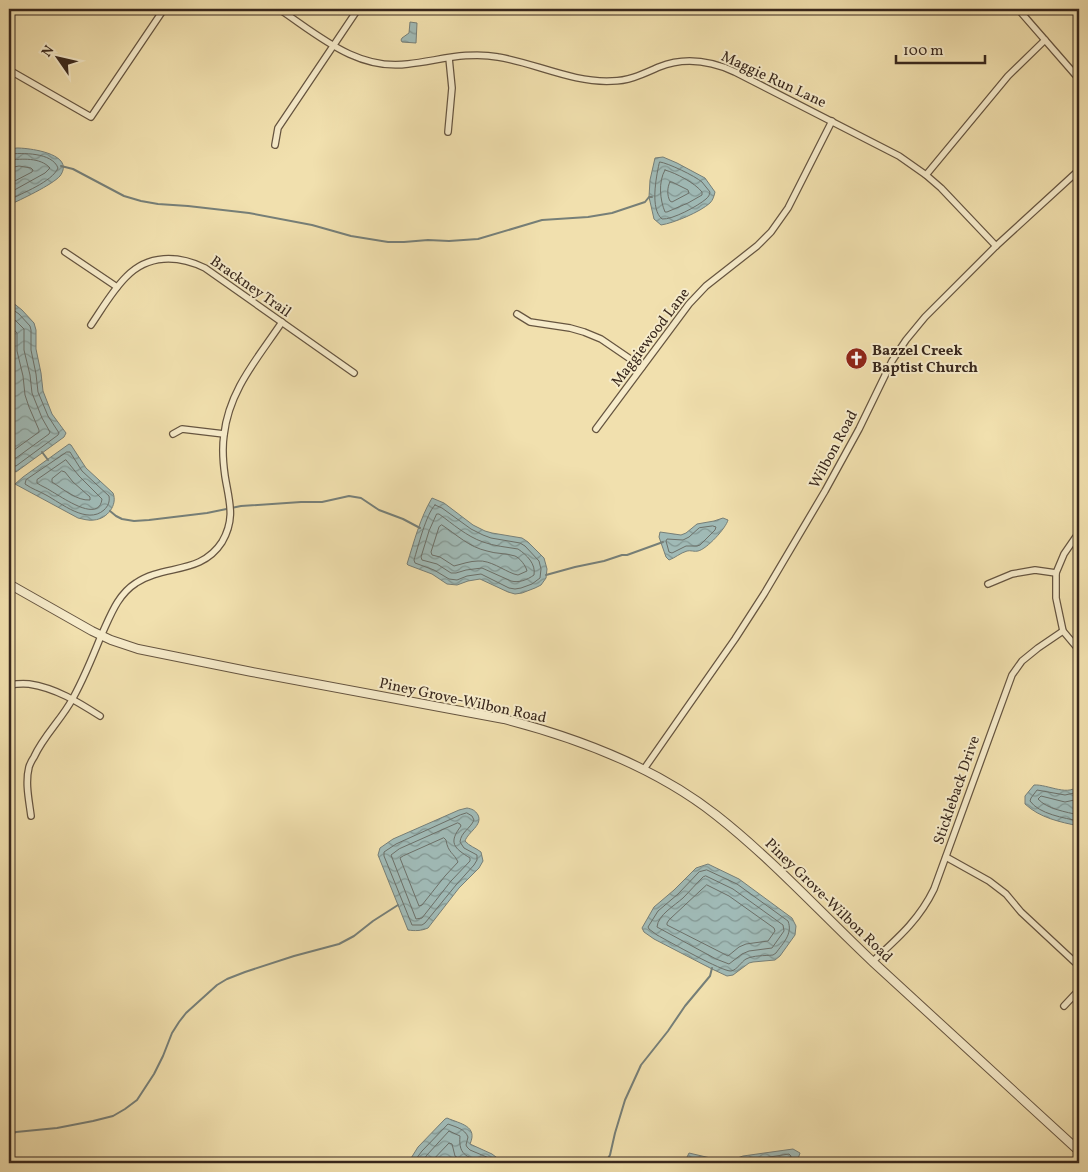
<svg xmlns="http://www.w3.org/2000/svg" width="1088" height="1172" viewBox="0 0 1088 1172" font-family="Vollkorn,serif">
  <defs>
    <pattern id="water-waves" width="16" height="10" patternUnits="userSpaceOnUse" patternTransform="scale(1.25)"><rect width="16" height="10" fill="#a0bab6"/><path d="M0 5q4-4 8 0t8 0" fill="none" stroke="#839793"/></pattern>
  </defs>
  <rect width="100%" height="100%" fill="#f1e0ae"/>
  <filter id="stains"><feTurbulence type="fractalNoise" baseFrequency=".004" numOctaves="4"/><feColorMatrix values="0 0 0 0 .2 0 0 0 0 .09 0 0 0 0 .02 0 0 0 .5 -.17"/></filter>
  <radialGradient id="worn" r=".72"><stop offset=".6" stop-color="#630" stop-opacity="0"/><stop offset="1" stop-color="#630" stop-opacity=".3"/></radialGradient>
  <g fill="url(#water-waves)" stroke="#767f78">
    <path d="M410,22L417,23L416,43L402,42L401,40L402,38L409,33Z"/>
    <path d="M17,148C30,148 76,154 60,176C52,185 20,200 9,205V149Z"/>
    <path d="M663,157L677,163L705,178L715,192C714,196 713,200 710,203C700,212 674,223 661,225L654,219L649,197L650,180L655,158Z"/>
    <path d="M9,301L12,302L22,310L34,323L36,330V349L41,373L43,391L52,414L66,433L64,437L16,472L9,468Z"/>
    <path d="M69,444L71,445L86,468L113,493C118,505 107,519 94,520C89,521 83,519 78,518L15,484L23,477Z"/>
    <path d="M432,498L444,503L473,525L485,531L492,533L522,538L528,542L544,558L547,569L546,578L541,585L535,588L522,593L515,594L508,592L480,579L468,581L457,585L447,584L432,574L408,565L407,564C414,542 420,518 432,498Z"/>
    <path d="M723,518L728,520C726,528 707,549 698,551C695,552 690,550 687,551C680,553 675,558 669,560L666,557L659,537L660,532L681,535L686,533L697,524L714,521Z"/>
    <path d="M1079,784V826C1060,822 1040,818 1025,804V796L1034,785C1048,784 1070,798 1079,784Z"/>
    <path d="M467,808C472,809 475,810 478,815C483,825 468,832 465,841C469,846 476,848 481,852L483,861L479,868L459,888L428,928C421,931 415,931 408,930L378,855L380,848L393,839L459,810Z"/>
    <path d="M708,864L739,879L792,918L796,926L795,935L780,956L775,960L753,962L749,963L733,975L727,976L712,969L654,939L644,932L642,928L654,907L674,890L696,868Z"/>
    <path d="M447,1118C461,1124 478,1126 470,1144L492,1154L504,1163H408L418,1147L445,1119Z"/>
    <path d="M793,1149L800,1153L798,1159L791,1163H684L689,1153L719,1160H732L743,1156Z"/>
  </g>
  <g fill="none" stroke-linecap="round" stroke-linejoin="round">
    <g stroke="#6c7069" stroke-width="1">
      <path d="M9,154C22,153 52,152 58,168C52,182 22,193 9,200"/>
      <path d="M9,160C22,159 40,157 50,168L45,173L9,193"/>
      <path d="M660,162C668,163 695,176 702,182C705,185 707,189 710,192C709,196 709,196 706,199C698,206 672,220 662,219C650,209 656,178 659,164Z"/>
      <path d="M9,168L19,166L31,168L33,170L32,172L9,184"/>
      <path d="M665,170C676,173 695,183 702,192V195L688,203L667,212H665C660,200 658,182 665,170Z"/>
      <path d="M670,182H672L688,190L689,193L672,202L670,201C667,196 667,187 670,182Z"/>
      <path d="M9,307L19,314L30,326L31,330V350L36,374L38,392L48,416L59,433L58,435L16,466L9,465"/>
      <path d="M9,314L24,329V350L30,375L32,393L42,418L50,432L49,434L16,458H9"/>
      <path d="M9,324L17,333V351L23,376L25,395L29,407L39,430V432L14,450L9,451"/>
      <path d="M67,452H70L82,471L109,496C110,502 108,506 104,510C87,525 61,503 46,495C39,491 32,489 25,484L26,480Z"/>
      <path d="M66,460L79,476L102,499C99,524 62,497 51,491C47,488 41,486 37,483V480Z"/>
      <path d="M62,471L65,472L73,482L90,497V500C77,501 63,489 52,482V479Z"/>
      <path d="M435,505L442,508L471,529L483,535L491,538L520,543L525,546L539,561L541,569L540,578L532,584L521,588L515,589L509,588L481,574L467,576L457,580L449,579L434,570L415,563L414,560C418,547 426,514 435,505Z"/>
      <path d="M437,514H439C453,524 466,536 483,542C494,546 506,547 518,549C527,555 536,564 534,575C527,580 519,583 511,581L482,568L466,570L456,573H451L437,564L422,560L421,557L429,531Z"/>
      <path d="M442,525C457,535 469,547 487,551C496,554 506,553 515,556C520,558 526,566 527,571L518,575L514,574C503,570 490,560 478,561C470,561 462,564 454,566L440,557L432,555L431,552L439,527Z"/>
      <path d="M713,526L716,527L715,530L700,545L697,546H686L672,553L669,552L666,541L667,539L683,540L689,537L699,528Z"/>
      <path d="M1079,792L1065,795L1037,790L1031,798L1030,801C1039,814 1064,818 1079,821"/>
      <path d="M1079,799L1065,802L1041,796L1038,799C1047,809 1066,812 1079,815"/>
      <path d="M467,813L472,816L474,820C470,829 461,832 460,842L464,848L477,855V860L474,865L456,885L425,923L422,925H412L384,856V852L396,844L460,815Z"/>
      <path d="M458,823L460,824L461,826C448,843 454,848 470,858V861L451,881L422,918L416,919L391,855L399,849Z"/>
      <path d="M444,838L446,840C448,853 454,853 458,862L445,876L422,905L419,906L400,858L403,856Z"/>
      <path d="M707,870L737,884L788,921C793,934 783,943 776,953L773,955C764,956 754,955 746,959C741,962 737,970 731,971C723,972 668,941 657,935L649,929L648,927L658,911L678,894L699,872Z"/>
      <path d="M706,876L733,889L783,925L784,931L772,948L749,951L742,954L729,964L716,959L657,927C658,915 674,906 683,898C690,891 696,884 703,877Z"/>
      <path d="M707,885L729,896L774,928L775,931L768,941L746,944L739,947L728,956L667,925V923L669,920Z"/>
      <path d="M413,1163L422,1151L448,1124C456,1127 465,1129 468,1137L466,1145L467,1147L470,1150L489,1158L496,1163"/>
      <path d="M421,1163L427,1155L449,1131L460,1136C458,1157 469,1157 485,1163"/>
      <path d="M430,1163L449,1143L452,1144L455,1156L466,1163"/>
      <path d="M738,1163L744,1161L789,1154L791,1156L789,1163"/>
    </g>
    <g stroke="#767f78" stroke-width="2">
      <path d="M61,166L73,169L124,196L141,201L158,204L188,206L249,213L312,225L351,236L388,242H404L428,240L449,241L478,239L542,220L588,217L612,213L645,202L649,197H652"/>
      <path d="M42,452L48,460"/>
      <path d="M110,511L116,516L122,519L134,521L149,520L207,513L241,506L301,502H322L349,496L361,498L379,510L403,519L420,528"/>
      <path d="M546,575L575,567L604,561L622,555H627L663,542"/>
      <path d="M9,1135L16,1132L57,1128L93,1121L113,1116L125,1109L137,1100L154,1074L163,1056L172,1033L179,1022L186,1013L217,985L227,979L245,972L294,956L339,944L354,936L373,921L398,905"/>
      <path d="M605,1163L610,1155L615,1133L625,1100L641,1065L668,1031L685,1006L710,976L712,968"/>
    </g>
    <defs>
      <g id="minor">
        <path d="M279,9C318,35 357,71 408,64C437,61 467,51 498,57C535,63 573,83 612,81C629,81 643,74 659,67C684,57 711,61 735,72L899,156L926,175L941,188L996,246"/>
        <path d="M1018,9L1079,79"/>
        <path d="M9,70L91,117L164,9"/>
        <path d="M448,132L452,88L449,58"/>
        <path d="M275,145L278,128L356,12"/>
        <path d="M926,175L1008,76L1045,40"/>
        <path d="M65,252L117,287"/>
        <path d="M517,314L530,322L570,328L584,332L601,339L642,367"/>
        <path d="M91,325C102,309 112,291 126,277C148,254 178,255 205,268L354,373"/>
        <path d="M596,429L689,304L706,286L757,246L771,232L788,208L832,121"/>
        <path d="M173,434L182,429L224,434"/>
        <path d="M1079,533L1075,538L1064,554L1056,573V598L1063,631L1079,650"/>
        <path d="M988,584L1012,574L1035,570L1056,573"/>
        <path d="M9,685C15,684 22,683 29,684C56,688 78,702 100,716"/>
        <path d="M644,769L735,639L764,594L825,491L859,429L892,361L906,340L925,317L996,246L1079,170"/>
        <path d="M31,816C29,800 25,783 29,767C30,764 32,760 34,757C44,735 62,719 73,698C84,678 93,656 101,636C110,617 117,595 136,583C164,564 201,575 222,542C236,518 229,501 225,476C223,462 222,448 224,435C229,390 258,358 282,322"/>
        <path d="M946,857L989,881L1006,894L1021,912L1079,966"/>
        <path d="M873,961C898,938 919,920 934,889L1012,675L1022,661L1038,648L1063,631"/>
        <path d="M1064,1006L1079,990"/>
      </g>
      <path id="tertiary" d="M9,584L92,631L111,640L138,649L252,672L504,719C578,738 655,767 716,815C772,859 821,913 873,962C941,1025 1011,1088 1079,1151"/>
    </defs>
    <use href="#minor" stroke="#665540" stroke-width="8"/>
    <use href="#tertiary" stroke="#665540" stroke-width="10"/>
    <use href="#minor" stroke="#f6ebca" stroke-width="5.5"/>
    <use href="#tertiary" stroke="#f6ebca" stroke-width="8"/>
  </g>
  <defs>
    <symbol id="church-disc" viewBox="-11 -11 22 22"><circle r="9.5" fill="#8f2418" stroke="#f6ebca"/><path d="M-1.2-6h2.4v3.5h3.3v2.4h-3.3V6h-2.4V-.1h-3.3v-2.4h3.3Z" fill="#fff"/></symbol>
  </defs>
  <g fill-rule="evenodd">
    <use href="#church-disc" x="844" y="346" width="25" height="25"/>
  </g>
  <g text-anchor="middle" stroke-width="4" stroke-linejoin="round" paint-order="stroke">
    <g font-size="15" fill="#38271c" stroke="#f6ebca">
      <text transform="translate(774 79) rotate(25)" y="5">Maggie Run Lane</text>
      <text transform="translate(251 286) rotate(35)" y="5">Brackney Trail</text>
      <text transform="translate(650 337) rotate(-53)" y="5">Maggiewood Lane</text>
      <text transform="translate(833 449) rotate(-62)" y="5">Wilbon Road</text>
      <text transform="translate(463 700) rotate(12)" y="5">Piney Grove-Wilbon Road</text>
      <text transform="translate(956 790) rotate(-71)" y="5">Stickleback Drive</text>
      <text transform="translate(829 900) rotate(44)" y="5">Piney Grove-Wilbon Road</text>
    </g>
    <g font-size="15" font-weight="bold" fill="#38271c" stroke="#f6ebca" text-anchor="start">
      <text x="872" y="355">Bazzel Creek<tspan x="872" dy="17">Baptist Church</tspan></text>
    </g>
  </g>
  <rect width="1088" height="1172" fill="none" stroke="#f1e0ae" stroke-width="30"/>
  <rect x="10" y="10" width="1068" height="1152" fill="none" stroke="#38271c" stroke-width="2.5"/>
  <rect x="15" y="15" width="1058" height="1142" fill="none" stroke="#38271c"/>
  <g transform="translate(58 58) rotate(304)" stroke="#f6ebca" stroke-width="4" paint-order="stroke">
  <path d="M0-4L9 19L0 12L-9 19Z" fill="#38271c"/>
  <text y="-8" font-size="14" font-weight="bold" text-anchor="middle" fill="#38271c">N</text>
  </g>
  <path d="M896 55v8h89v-8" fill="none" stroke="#38271c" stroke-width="2.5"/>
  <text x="903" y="55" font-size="15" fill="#38271c" stroke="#f6ebca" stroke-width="4" paint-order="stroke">100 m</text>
  <rect width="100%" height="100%" filter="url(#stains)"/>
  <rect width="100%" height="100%" fill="url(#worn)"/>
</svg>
